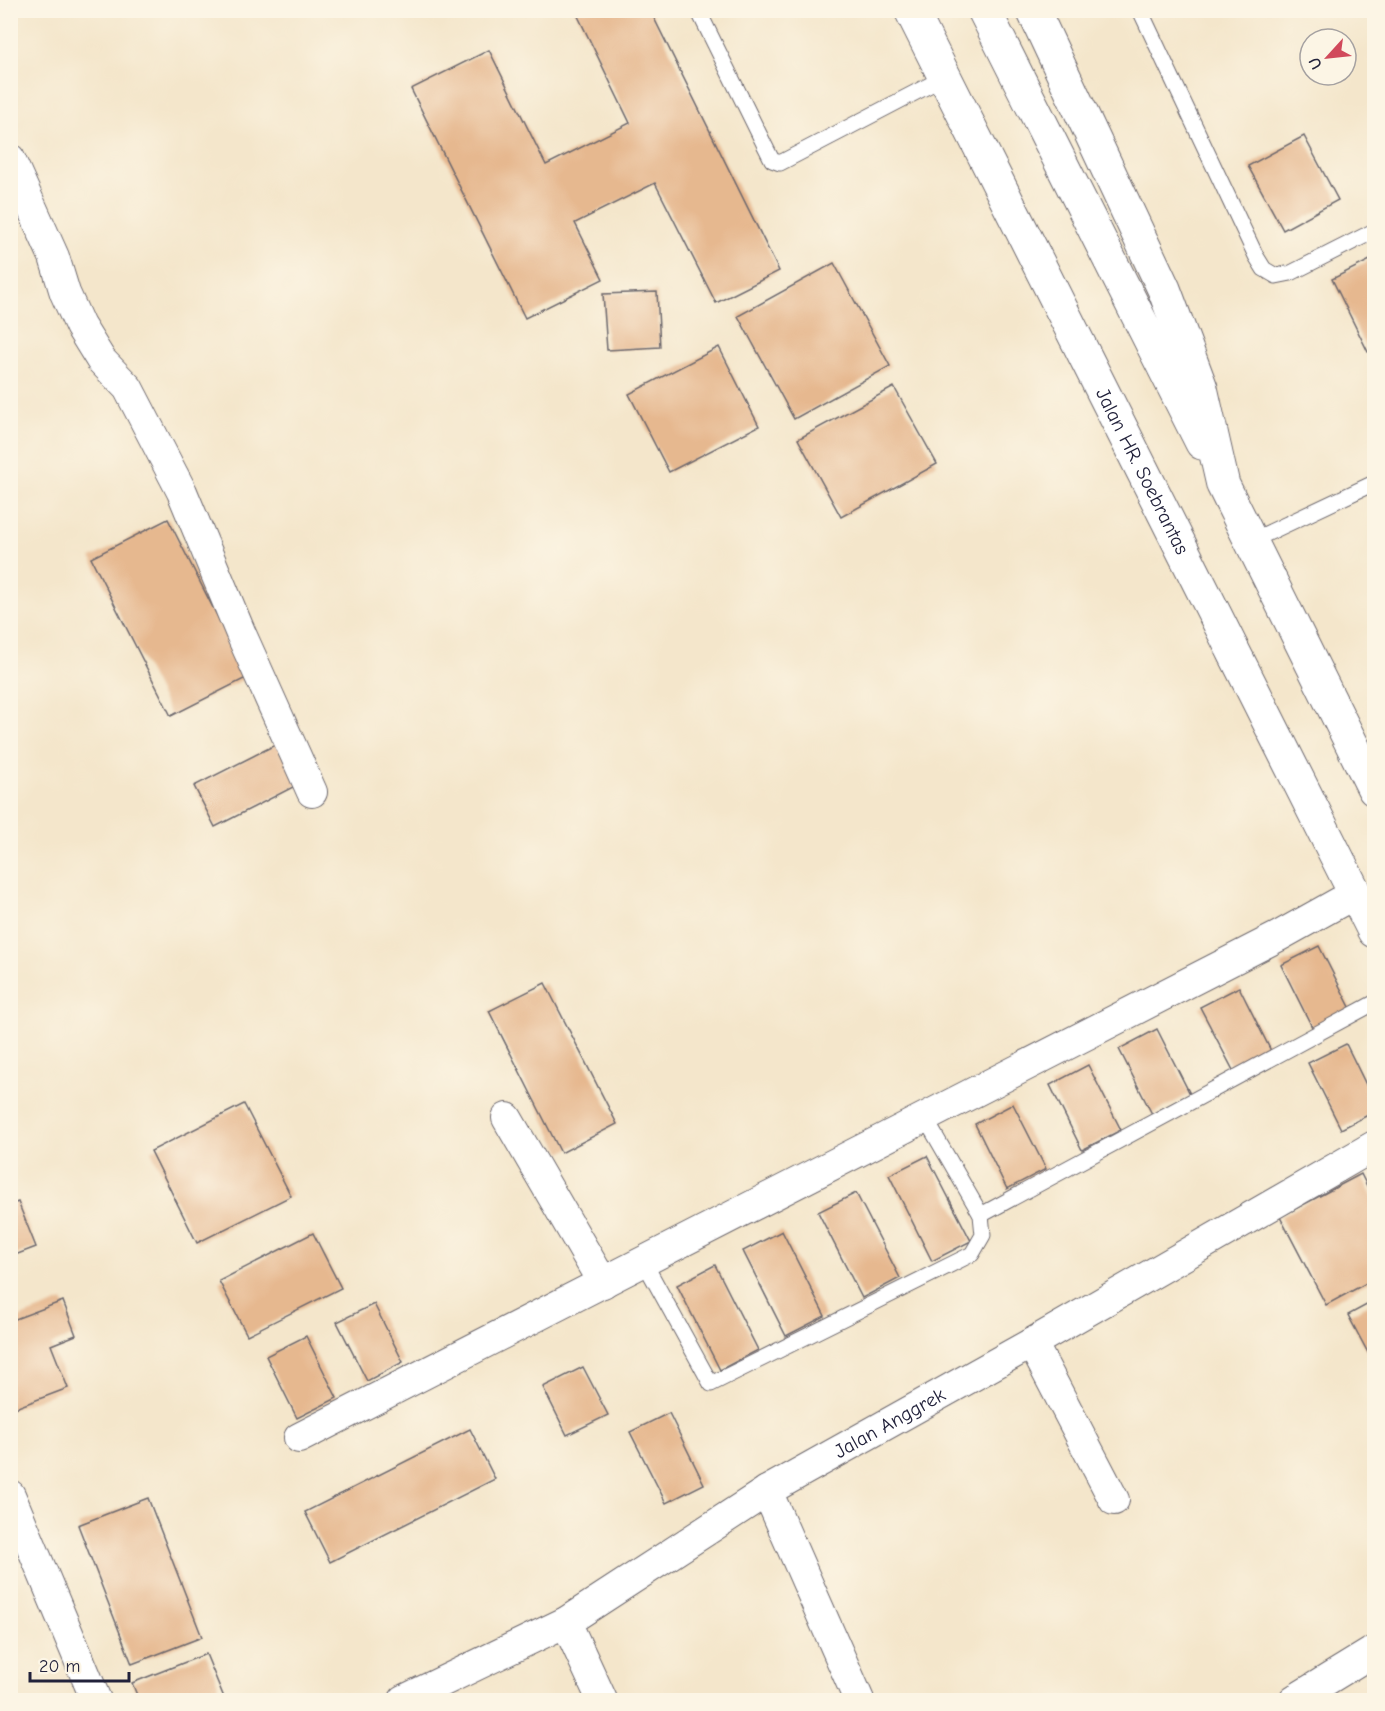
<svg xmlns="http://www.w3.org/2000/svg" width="1385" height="1711" viewBox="0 0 1385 1711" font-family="'Comic Neue',sans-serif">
  <rect width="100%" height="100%" fill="#fcf5e5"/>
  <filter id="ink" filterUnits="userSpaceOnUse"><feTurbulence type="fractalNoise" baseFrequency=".0167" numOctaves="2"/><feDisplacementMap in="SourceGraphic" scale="12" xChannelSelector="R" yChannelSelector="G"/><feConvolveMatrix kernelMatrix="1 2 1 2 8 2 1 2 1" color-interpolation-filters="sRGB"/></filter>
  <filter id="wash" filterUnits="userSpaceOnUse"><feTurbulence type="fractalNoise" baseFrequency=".008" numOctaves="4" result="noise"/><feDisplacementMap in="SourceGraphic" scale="24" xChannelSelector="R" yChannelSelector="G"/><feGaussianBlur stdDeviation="1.35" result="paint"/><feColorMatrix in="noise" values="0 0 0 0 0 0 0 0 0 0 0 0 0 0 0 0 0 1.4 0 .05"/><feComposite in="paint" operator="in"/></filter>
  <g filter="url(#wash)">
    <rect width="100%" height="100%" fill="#f4e6cb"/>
    <g id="blocks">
      <g fill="#e6b88f">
        <path d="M575,10H650L779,271L716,303L655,183L575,223L603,279L525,318L411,89L489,50L546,165L630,123Z"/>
        <path d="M1304,136L1338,200L1283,230L1248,166Z"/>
        <path d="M1374,258V349L1368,352L1332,279Z"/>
        <path d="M834,263L890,366L794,419L738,316Z"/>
        <path d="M657,292L660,347L607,350L603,294Z"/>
        <path d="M719,347L759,426L669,472L629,394Z"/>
        <path d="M894,387L937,464L841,517L798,439Z"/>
        <path d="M168,519L248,677L171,716L91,558Z"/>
        <path d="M279,743L299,784L215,827L194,786Z"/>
        <path d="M1319,946L1352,1011L1314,1031L1281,965Z"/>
        <path d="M545,983L617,1124L561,1153L489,1011Z"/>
        <path d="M1239,987L1272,1053L1234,1072L1200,1007Z"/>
        <path d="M1157,1029L1190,1094L1152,1114L1119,1049Z"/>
        <path d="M1346,1044L1374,1101V1112L1341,1129L1308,1063Z"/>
        <path d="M1088,1065L1121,1130L1082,1150L1050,1085Z"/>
        <path d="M244,1104L291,1196L197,1243L151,1151Z"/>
        <path d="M1013,1104L1046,1169L1007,1189L975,1124Z"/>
        <path d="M927,1156L971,1241L932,1261L889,1175Z"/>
        <path d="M1361,1174L1374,1200V1279L1326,1305L1280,1217Z"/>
        <path d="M856,1193L900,1278L862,1298L818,1212Z"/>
        <path d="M18,1202L36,1247L10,1257V1205Z"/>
        <path d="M782,1231L825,1316L786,1336L743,1251Z"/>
        <path d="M313,1233L341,1288L247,1335L219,1281Z"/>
        <path d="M715,1265L758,1350L720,1370L677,1285Z"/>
        <path d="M63,1301L76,1335L51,1345L68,1388L10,1410V1321Z"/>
        <path d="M1374,1301V1364L1348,1315Z"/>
        <path d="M374,1304L403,1362L367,1381L337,1322Z"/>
        <path d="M306,1336L337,1398L297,1418L266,1356Z"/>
        <path d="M583,1367L608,1415L567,1435L543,1387Z"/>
        <path d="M669,1413L704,1484L666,1503L630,1432Z"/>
        <path d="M470,1429L495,1479L330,1562L305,1512Z"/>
        <path d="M148,1498L202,1637L132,1664L78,1525Z"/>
        <path d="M206,1654L225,1700H139L132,1683Z"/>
      </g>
    </g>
  </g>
  <g filter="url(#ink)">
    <use href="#blocks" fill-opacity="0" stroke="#6c676d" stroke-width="1.5"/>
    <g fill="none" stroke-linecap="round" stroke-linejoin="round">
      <defs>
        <g id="lane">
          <path d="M698,10L763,142L772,160L780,163L945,77"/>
          <path d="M1140,10L1256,256L1264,269L1276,276L1291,273L1374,231"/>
          <path d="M1251,541L1374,483"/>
          <path d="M981,1215L1374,1003"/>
          <path d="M644,1262L711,1384L972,1254L983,1235L981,1215L925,1118"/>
        </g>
        <g id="street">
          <path d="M10,159L54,257L65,293L80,326L101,360L128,388L182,492L241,634L312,792"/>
          <path d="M507,1118L603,1283"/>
          <path d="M1032,1343L1114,1500"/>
          <path d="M299,1438L1279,936L1356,893"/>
          <path d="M767,1491L859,1700"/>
          <path d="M10,1495L96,1700"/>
          <path d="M566,1622L602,1700"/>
          <path id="s1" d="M404,1700L566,1622L767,1491L1032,1343L1374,1146"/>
          <path d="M1294,1700L1374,1651"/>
        </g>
        <g id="primary">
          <path id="s2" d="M911,10L1374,931"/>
          <path d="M984,10L1202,443"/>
          <path d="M1033,10L1164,289L1201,388L1223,485L1374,789"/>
        </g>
      </defs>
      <use href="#lane" stroke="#6c676d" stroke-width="17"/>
      <use href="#street" stroke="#6c676d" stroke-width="32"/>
      <use href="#primary" stroke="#6c676d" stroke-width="35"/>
      <use href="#lane" stroke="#fff" stroke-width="15"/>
      <use href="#street" stroke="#fff" stroke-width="30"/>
      <use href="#primary" stroke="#fff" stroke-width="33"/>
    </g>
  </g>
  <g text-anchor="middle" stroke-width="4.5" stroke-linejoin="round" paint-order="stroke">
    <g font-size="20" fill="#22223b" stroke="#fcf5e5">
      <text dy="7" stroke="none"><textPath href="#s2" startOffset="516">Jalan HR. Soebrantas</textPath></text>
      <text dy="7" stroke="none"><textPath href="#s1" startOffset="560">Jalan Anggrek</textPath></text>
    </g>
  </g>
  <rect width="1385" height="1711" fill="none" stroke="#fcf5e5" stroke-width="36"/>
  <g transform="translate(1328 57) rotate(243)"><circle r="28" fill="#fcf5e5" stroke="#a5a1a1" stroke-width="1.5"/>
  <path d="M0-4.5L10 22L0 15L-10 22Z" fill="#d1495b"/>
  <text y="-9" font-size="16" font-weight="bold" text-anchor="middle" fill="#22223b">U</text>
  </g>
  <path d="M30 1672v9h99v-9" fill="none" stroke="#22223b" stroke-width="3"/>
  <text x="39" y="1672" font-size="18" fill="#22223b" stroke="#fcf5e5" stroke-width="4.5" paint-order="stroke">20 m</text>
</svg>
